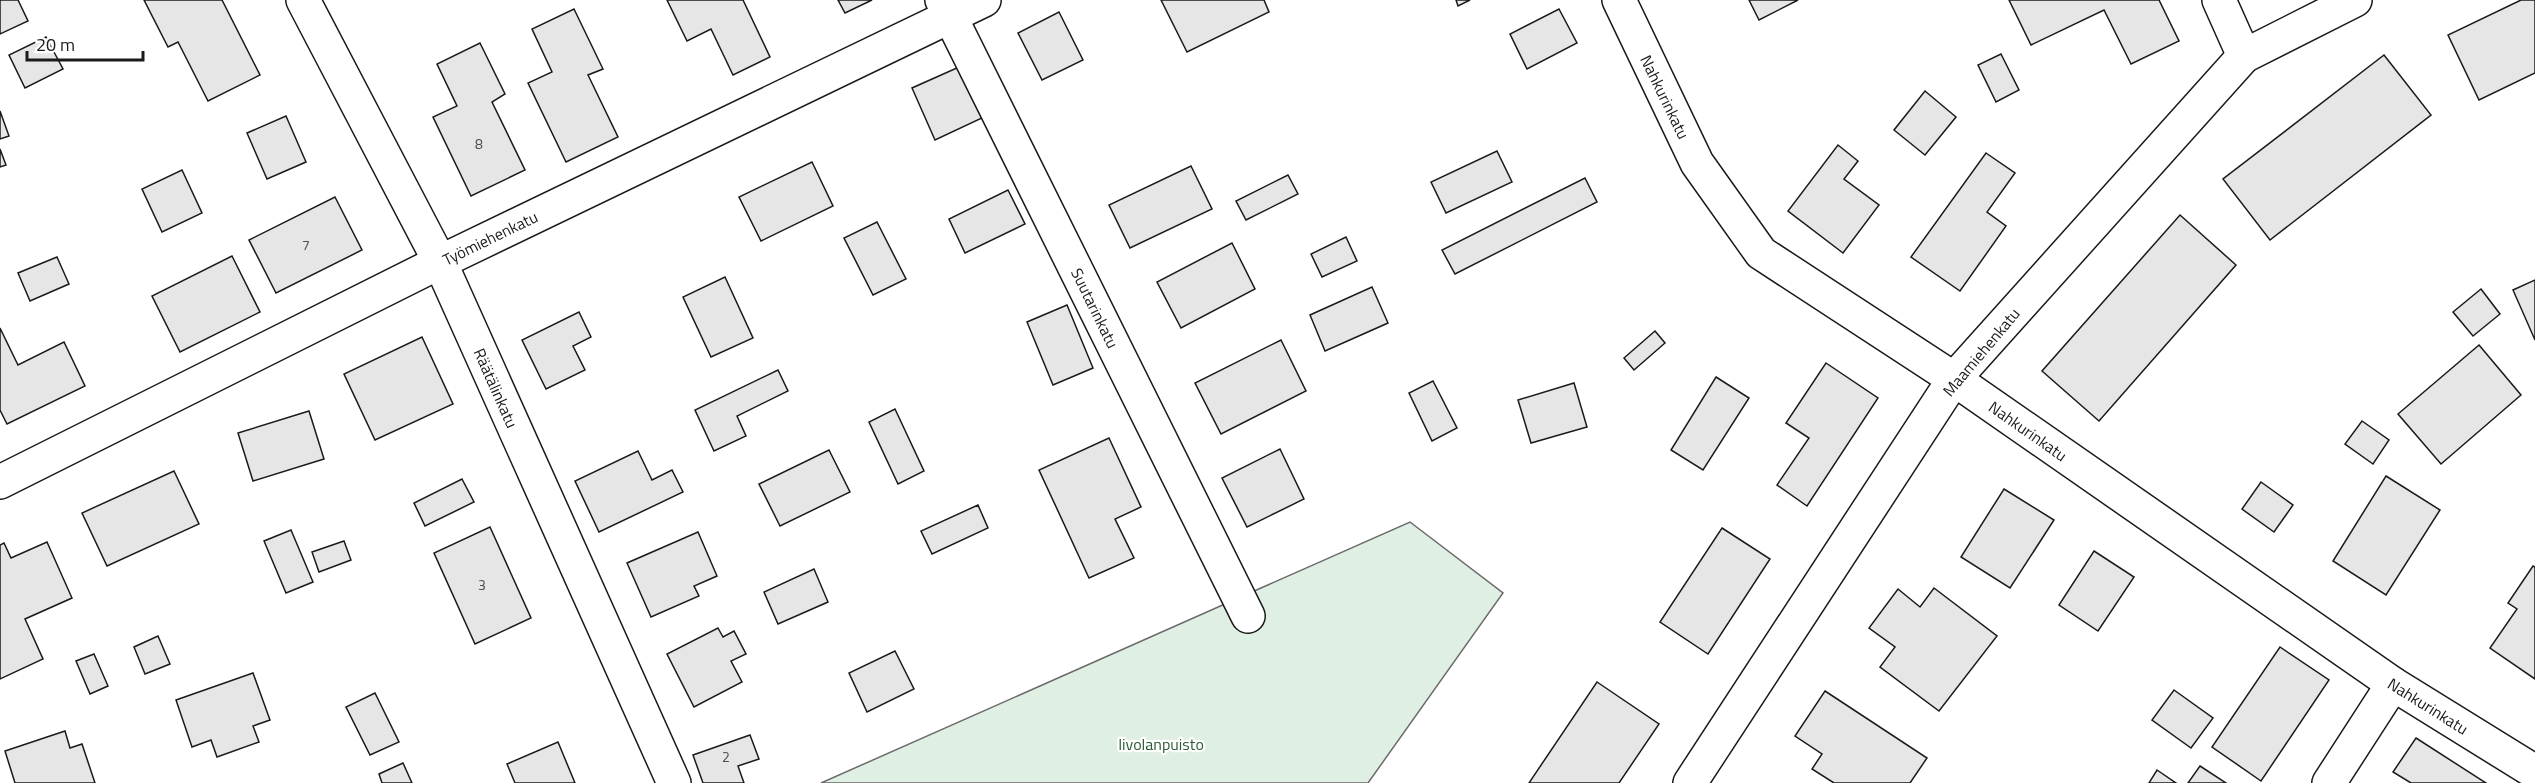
<svg xmlns="http://www.w3.org/2000/svg" width="2535" height="783" viewBox="0 0 2535 783" font-family="'Titillium Web',sans-serif">
  <rect width="100%" height="100%" fill="#fff"/>
  <path fill="#e0efe3" stroke="#6a6a6a" stroke-width="1.5" d="M1410,522L1503,593L1368,783H821Z"/>
  <g fill="#e6e6e6" stroke="#1a1a1a" stroke-width="1.5">
    <path d="M0,0H18L28,21L0,34Z"/>
    <path d="M144,0H222L260,75L208,101L178,42L168,47Z"/>
    <path d="M667,0H743L770,57L733,75L711,29L687,41Z"/>
    <path d="M838,0H872L845,13Z"/>
    <path d="M1161,0H1264L1269,12L1187,52Z"/>
    <path d="M1456,0H1470L1458,6Z"/>
    <path d="M1749,0H1798L1759,20Z"/>
    <path d="M2009,0H2159L2179,41L2131,64L2104,10L2031,45Z"/>
    <path d="M2521,0H2535V73L2479,100L2448,35Z"/>
    <path d="M574,9L603,69L588,75L618,137L566,162L528,83L552,72L532,29Z"/>
    <path d="M1559,9L1577,43L1527,69L1510,34Z"/>
    <path d="M1059,12L1083,60L1042,80L1018,33Z"/>
    <path d="M46,37L63,69L25,88L9,55Z"/>
    <path d="M480,43L505,94L492,102L525,170L471,196L433,117L457,106L437,64Z"/>
    <path d="M2001,54L2019,90L1996,102L1978,65Z"/>
    <path d="M2384,55L2431,115L2270,240L2223,179Z"/>
    <path d="M959,67L982,118L935,140L912,88Z"/>
    <path d="M1925,91L1956,117L1925,155L1894,130Z"/>
    <path d="M0,111L9,136L0,139Z"/>
    <path d="M286,116L306,162L267,179L247,133Z"/>
    <path d="M1838,145L1858,161L1844,179L1879,205L1843,253L1788,211Z"/>
    <path d="M0,149L6,165L0,167Z"/>
    <path d="M1497,151L1512,182L1446,213L1431,182Z"/>
    <path d="M1986,153L2015,173L1987,212L2006,226L1960,291L1911,257Z"/>
    <path d="M812,162L833,206L761,241L739,197Z"/>
    <path d="M1191,166L1212,209L1130,248L1109,205Z"/>
    <path d="M182,170L202,213L162,232L142,189Z"/>
    <path d="M1288,175L1298,194L1246,220L1236,201Z"/>
    <path d="M1585,178L1597,202L1455,274L1442,250Z"/>
    <path d="M1008,190L1025,224L965,253L949,219Z"/>
    <path d="M335,197L362,250L276,293L249,240Z"/>
    <path d="M2180,215L2236,265L2099,421L2042,371Z"/>
    <path d="M877,222L906,279L873,295L844,238Z"/>
    <path d="M1346,237L1357,261L1322,277L1311,254Z"/>
    <path d="M1232,243L1255,289L1181,328L1157,282Z"/>
    <path d="M232,256L260,312L180,352L152,296Z"/>
    <path d="M57,257L69,284L30,301L18,273Z"/>
    <path d="M725,277L753,338L711,357L683,297Z"/>
    <path d="M2535,280V340L2513,290Z"/>
    <path d="M1372,287L1388,323L1325,351L1310,315Z"/>
    <path d="M2481,289L2500,314L2473,336L2453,312Z"/>
    <path d="M1067,305L1093,368L1053,385L1027,322Z"/>
    <path d="M579,312L591,337L573,346L585,370L546,389L522,340Z"/>
    <path d="M0,328L18,365L64,342L85,386L7,424L0,410Z"/>
    <path d="M1655,331L1665,343L1634,370L1624,358Z"/>
    <path d="M422,337L453,404L375,440L344,374Z"/>
    <path d="M1281,340L1306,391L1221,434L1195,383Z"/>
    <path d="M2479,345L2521,395L2441,464L2398,414Z"/>
    <path d="M1826,363L1878,398L1807,506L1777,485L1809,438L1786,423Z"/>
    <path d="M778,370L788,391L737,416L746,436L714,451L695,410Z"/>
    <path d="M1716,377L1749,398L1703,470L1671,450Z"/>
    <path d="M1433,381L1457,428L1432,441L1409,393Z"/>
    <path d="M1574,383L1587,427L1531,443L1518,400Z"/>
    <path d="M895,409L924,471L898,484L869,422Z"/>
    <path d="M309,411L324,459L253,481L238,433Z"/>
    <path d="M2362,421L2389,440L2373,464L2345,444Z"/>
    <path d="M1109,438L1141,507L1115,519L1134,558L1089,578L1039,470Z"/>
    <path d="M1280,449L1304,499L1247,527L1222,478Z"/>
    <path d="M829,450L850,492L780,526L759,484Z"/>
    <path d="M638,451L652,480L672,470L683,492L599,532L575,481Z"/>
    <path d="M174,471L199,524L107,566L82,513Z"/>
    <path d="M2386,476L2440,510L2386,595L2333,561Z"/>
    <path d="M462,479L474,502L425,526L414,503Z"/>
    <path d="M2261,482L2293,505L2274,532L2242,509Z"/>
    <path d="M2004,489L2054,520L2010,588L1961,557Z"/>
    <path d="M978,505L988,528L932,554L921,531Z"/>
    <path d="M490,527L531,618L475,644L434,553Z"/>
    <path d="M1722,528L1770,559L1708,654L1660,622Z"/>
    <path d="M291,530L313,582L286,593L264,541Z"/>
    <path d="M698,532L717,576L694,586L699,596L651,617L627,563Z"/>
    <path d="M344,541L351,560L319,572L312,552Z"/>
    <path d="M47,542L72,598L25,619L43,659L0,679V545L4,543L11,558Z"/>
    <path d="M2094,551L2134,577L2098,631L2059,605Z"/>
    <path d="M2533,566L2535,567V679L2490,648L2517,609L2508,603Z"/>
    <path d="M814,569L828,602L778,624L764,592Z"/>
    <path d="M1934,588L1997,636L1939,711L1880,667L1895,647L1869,628L1898,589L1920,607Z"/>
    <path d="M718,628L723,637L734,631L746,654L731,661L742,682L694,707L667,654Z"/>
    <path d="M158,636L170,664L145,674L134,647Z"/>
    <path d="M2280,647L2329,680L2261,781L2212,747Z"/>
    <path d="M895,651L914,689L867,712L849,673Z"/>
    <path d="M94,654L108,686L90,694L76,661Z"/>
    <path d="M253,673L270,720L253,726L259,742L217,757L211,740L192,747L176,700Z"/>
    <path d="M1597,682L1659,724L1619,783H1529Z"/>
    <path d="M2174,690L2213,718L2191,748L2152,720Z"/>
    <path d="M1825,691L1927,758L1910,783H1834L1812,769L1822,754L1795,736Z"/>
    <path d="M375,693L399,742L370,755L346,707Z"/>
    <path d="M65,731L70,748L82,744L95,783H15L5,751Z"/>
    <path d="M750,735L759,759L738,766L744,783H703L693,755Z"/>
    <path d="M2416,738L2486,783H2411L2393,772Z"/>
    <path d="M558,742L575,783H515L507,764Z"/>
    <path d="M403,763L412,783H382L379,774Z"/>
    <path d="M2200,766L2226,783H2188Z"/>
    <path d="M2157,770L2176,783H2149Z"/>
  </g>
  <g fill="none" stroke-linecap="round" stroke-linejoin="round">
    <defs>
      <g id="street">
        <path d="M303,0L440,262L674,783"/>
        <path d="M942,0L1248,616"/>
        <path d="M1619,0L1697,163L1761,253L1954,379L2393,684L2535,772"/>
        <path d="M2219,0L2244,56"/>
        <path d="M0,482L440,262L984,0"/>
        <path d="M1690,783L1954,379L2244,56L2355,0"/>
        <path d="M2329,783L2393,684"/>
      </g>
    </defs>
    <use href="#street" stroke="#1a1a1a" stroke-width="36"/>
    <use href="#street" stroke="#fff" stroke-width="33"/>
  </g>
  <g text-anchor="middle" stroke-width="4.5" stroke-linejoin="round" paint-order="stroke">
    <g font-size="14" fill="#4d4d4d">
      <text x="479" y="149">8</text>
      <text x="306" y="250">7</text>
      <text x="482" y="590">3</text>
      <text x="726" y="762">2</text>
    </g>
    <g font-size="16" fill="#1a1a1a" stroke="#fff">
      <text transform="translate(1665 97) rotate(64)" y="6">Nahkurinkatu</text>
      <text transform="translate(490 238) rotate(-26)" y="6">Työmiehenkatu</text>
      <text transform="translate(1095 308) rotate(64)" y="6">Suutarinkatu</text>
      <text transform="translate(1981 352) rotate(-50)" y="6">Maamiehenkatu</text>
      <text transform="translate(496 388) rotate(66)" y="6">Räätälinkatu</text>
      <text transform="translate(2028 431) rotate(35)" y="6">Nahkurinkatu</text>
      <text transform="translate(2428 706) rotate(32)" y="6">Nahkurinkatu</text>
    </g>
    <g font-size="16" fill="#2b5a34" stroke="#fff">
      <text x="1161" y="750">Iivolanpuisto</text>
    </g>
  </g>
  <path d="M27 51v9h116v-9" fill="none" stroke="#1a1a1a" stroke-width="3"/>
  <text x="36" y="51" font-size="18" fill="#1a1a1a" stroke="#ffffff" stroke-width="4.5" paint-order="stroke">20 m</text>
</svg>
